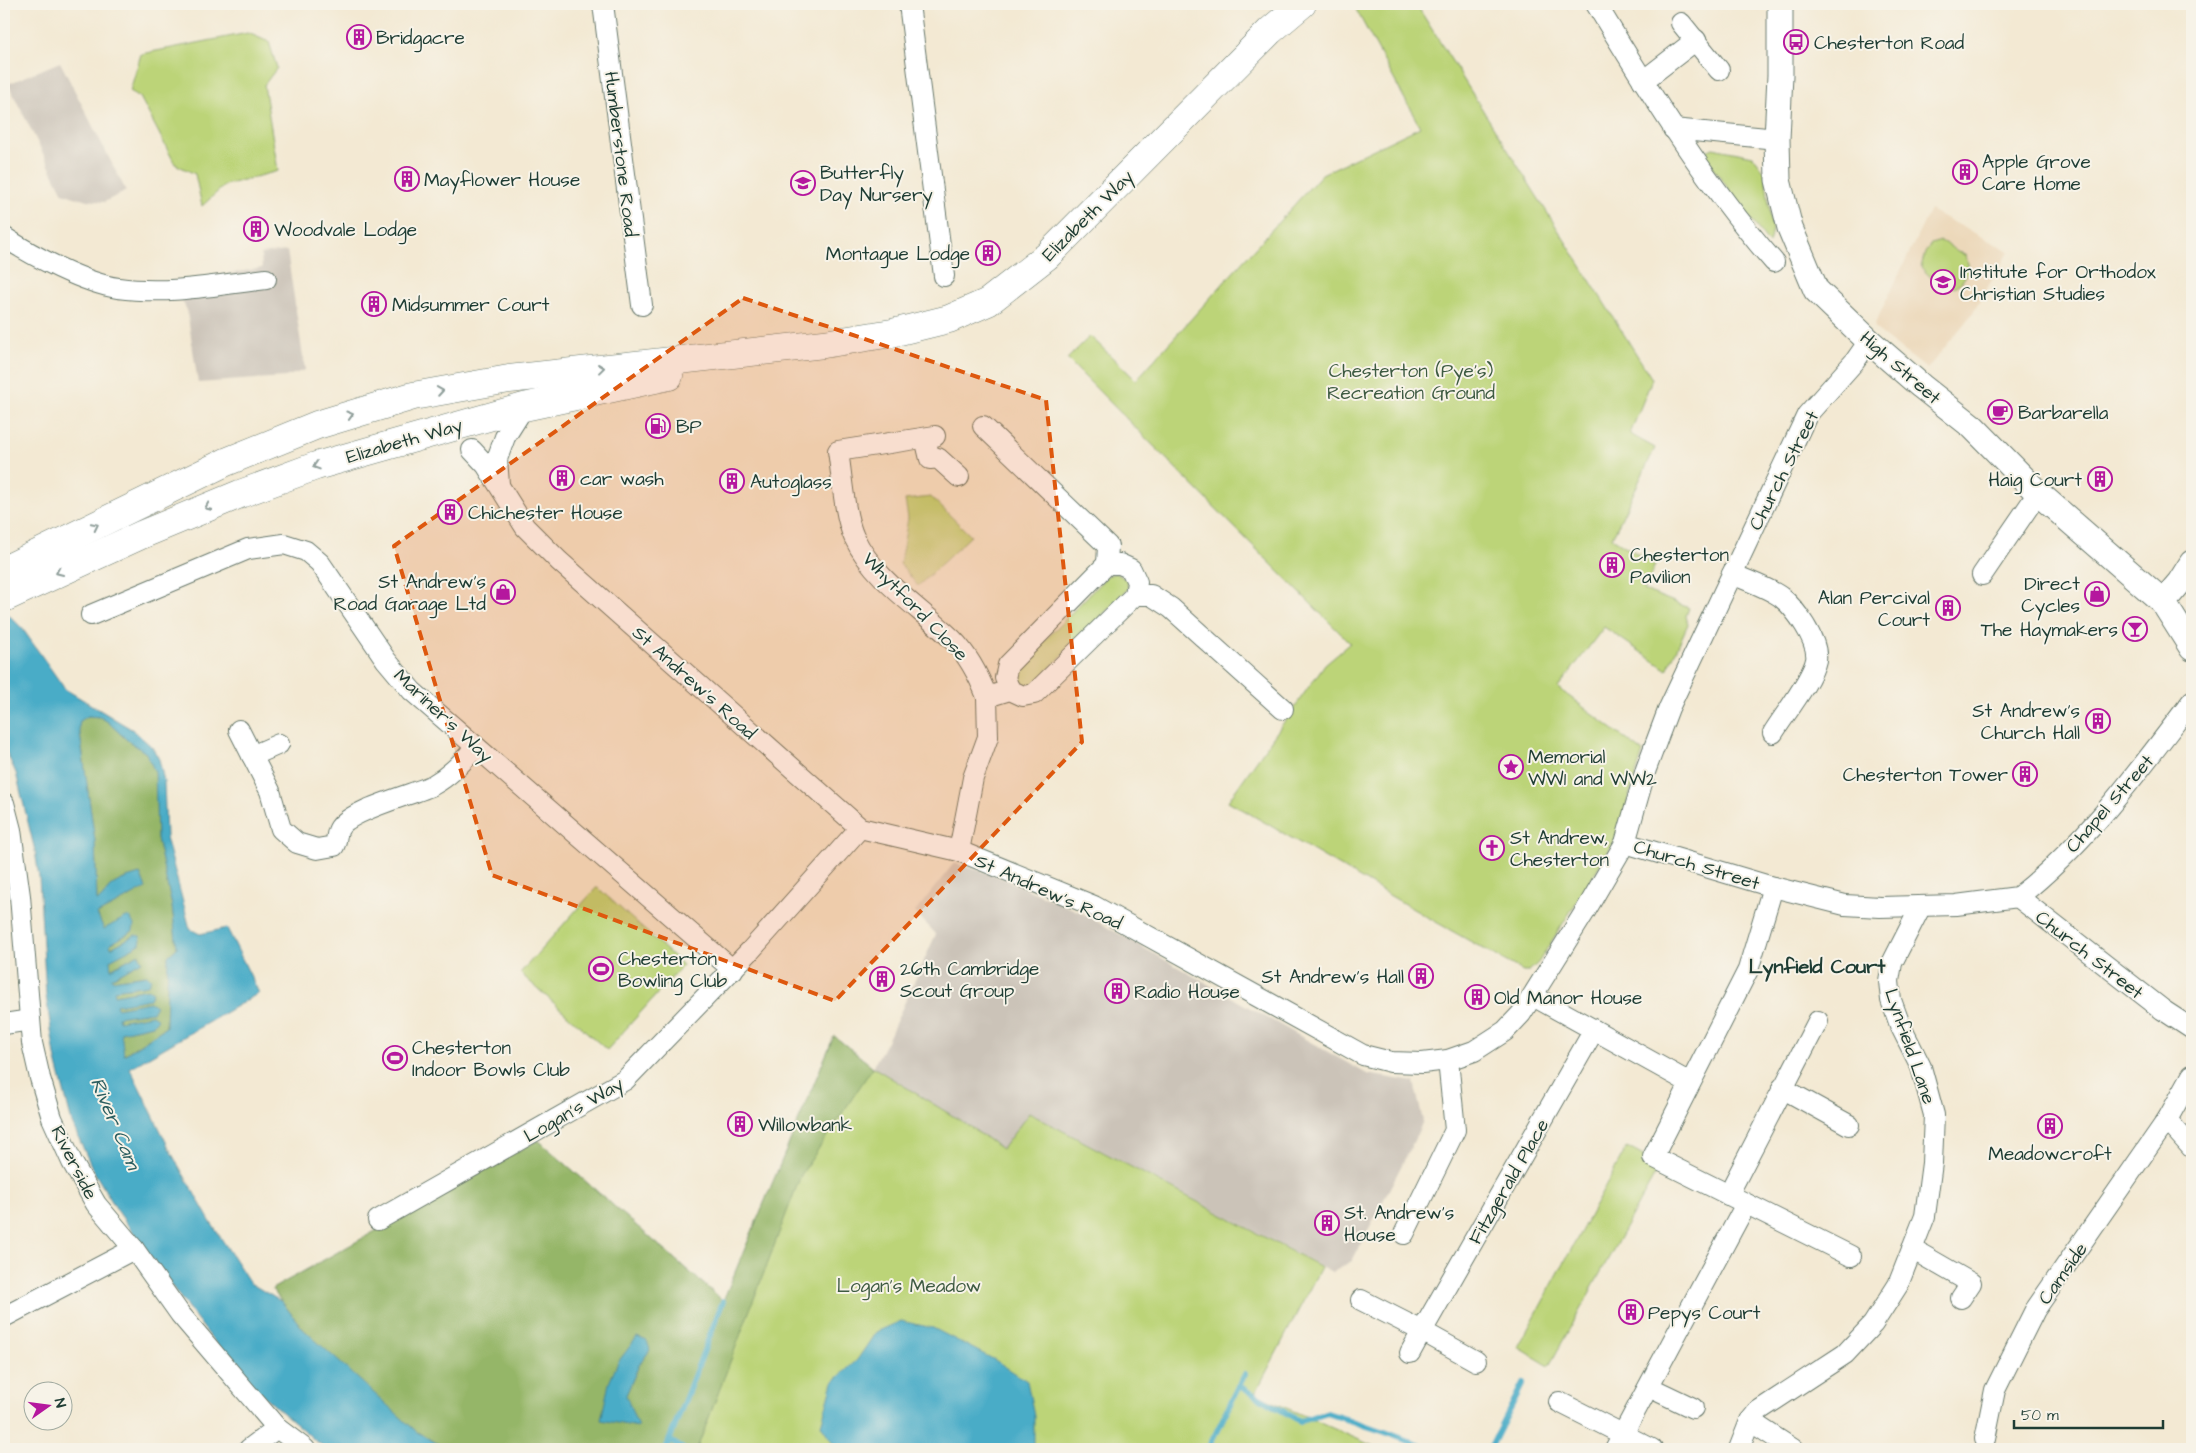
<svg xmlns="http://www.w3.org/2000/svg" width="2196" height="1453" viewBox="0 0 2196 1453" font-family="'Architects Daughter',sans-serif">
  <rect width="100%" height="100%" fill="#f7f3e8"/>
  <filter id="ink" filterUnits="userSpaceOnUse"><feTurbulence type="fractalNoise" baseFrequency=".02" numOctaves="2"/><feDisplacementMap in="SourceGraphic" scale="10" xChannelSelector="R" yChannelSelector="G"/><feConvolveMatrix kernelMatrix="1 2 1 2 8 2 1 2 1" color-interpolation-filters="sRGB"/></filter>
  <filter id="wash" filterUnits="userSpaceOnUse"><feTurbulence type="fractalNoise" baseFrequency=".0096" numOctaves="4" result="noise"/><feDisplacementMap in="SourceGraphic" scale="20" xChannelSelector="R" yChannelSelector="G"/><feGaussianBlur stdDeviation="1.12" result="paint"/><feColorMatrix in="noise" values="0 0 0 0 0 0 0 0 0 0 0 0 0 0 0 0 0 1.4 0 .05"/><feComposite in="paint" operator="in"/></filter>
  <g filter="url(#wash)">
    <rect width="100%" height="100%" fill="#f3e9d3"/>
    <path fill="#ecd8ba" d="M1930,210L2009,251L1972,314L1927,369L1882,335L1874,326Z"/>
    <g fill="#cbc3b8">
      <path d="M60,62L126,191L104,202L80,199L63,193L8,84Z"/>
      <path d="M287,251L305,370L285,377L198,383L187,310L172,283L262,268L261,254Z"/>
      <path d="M954,863L994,875L1080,912L1367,1074L1414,1082L1423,1121L1409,1151L1352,1261L1332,1272L1030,1113L1002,1150L873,1067L889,1037L936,934L915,912Z"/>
    </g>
    <g fill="#bcd478" stroke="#6e8856">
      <path d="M1353,4H1416L1652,379L1630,434L1655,448L1612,538L1655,565L1644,590L1689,608L1686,616L1688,624L1667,670L1604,627L1558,688L1643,752L1615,841L1538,963L1529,971H1523L1420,913L1228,801L1325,664L1350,643L1067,359L1090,336L1136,380L1322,174L1420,127Z"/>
      <path d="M248,33L269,42L277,68L264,85L278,171L225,185L202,206L195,174L175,164L140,97L130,91L141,54Z"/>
      <path d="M1713,148L1753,156L1765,172L1772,230L1769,244L1702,153Z"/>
      <path d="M1941,241L1966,256L1969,268C1957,301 1938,286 1921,267L1925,253L1931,244Z"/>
      <path d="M931,497L971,536L918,586L900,564L908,518L905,500Z"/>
      <path d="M1116,573L1127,580L1128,589L1032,686L1019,683L1014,672L1108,575Z"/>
      <path d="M597,887L683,965L607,1050L520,973Z"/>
      <path d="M834,1036L873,1067L966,1124L1002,1149L1029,1113L1321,1267L1255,1394L1380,1449H447L417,1432L303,1329L272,1289L538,1140L723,1301Z"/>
      <path d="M1627,1147L1660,1165L1549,1366L1518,1347Z"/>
    </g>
    <g fill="#95b668" stroke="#5a7a4e" fill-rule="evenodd">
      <path d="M88,716L101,717L108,722L127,740L146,753L156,772L157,838L172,906L177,948L168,956L166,1027L123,1055L121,1032L153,1025L152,1015L119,1021L118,1017L152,1012L150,1002L116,1008V1005L149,999L148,989L114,995V990L148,985L146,975L112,980V978L142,961L139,954L110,969L109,960L140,944L135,935L111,948L110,944L133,931L104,929L97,914L136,893L143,880L140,874C130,877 118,880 110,887C104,892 104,898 97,902L95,841L79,727L80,721Z"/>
      <path d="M834,1036L873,1067L801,1175L697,1449H447L417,1432L364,1386L303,1329L272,1289L538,1140L723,1301ZM650,1350L639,1365L626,1395L609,1383Z"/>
    </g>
    <g fill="#48acc7" stroke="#34747e" fill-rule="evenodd">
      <path d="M4,610L22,628L65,689L133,730L152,747L159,759L164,781L166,837L190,929L200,934L227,928L259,993L130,1068L172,1154L210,1221L250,1283L282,1302L303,1329L417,1432L447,1449H327L316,1441L254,1388L229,1361L176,1292L117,1210L93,1170L72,1123L55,1056L46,996L39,877L35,851L16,773L4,747ZM88,716L100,717L108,722L127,740L146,753L155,772L157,838L172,906L177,948L168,956L166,1027L124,1055L121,1032L153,1025L158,1019L152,1015L119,1021L118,1017L152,1012L156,1006L150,1002L117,1008L116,1005L150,999L153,992L148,989L115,995L114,990L148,985L151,979L147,975L112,980V978L142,961L139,954L111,969L110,960L140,944L141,939L140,936L135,935L111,948L110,944L133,931L134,925L130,917H126L104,929L97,914L146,888L140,874C130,877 118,880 110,887C105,892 104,898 97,901L95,841L79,727L80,721Z"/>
      <path d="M901,1321L933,1328L995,1360L1027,1381L1034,1415V1449H837L821,1425L833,1382L857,1360L876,1332Z"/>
      <path d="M637,1337L647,1341L650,1350L639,1365L626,1395L638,1427L601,1420L609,1383L618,1362Z"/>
    </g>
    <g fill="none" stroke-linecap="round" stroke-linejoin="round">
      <g stroke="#48acc7" stroke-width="6">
        <path d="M1239,1386L1300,1421L1327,1413L1385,1432L1429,1449"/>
        <path d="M669,1440L683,1449"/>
        <path d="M666,1449L723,1301"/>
        <path d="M1208,1449L1245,1374"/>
        <path d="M1490,1449L1523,1383"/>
      </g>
    </g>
  </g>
  <g filter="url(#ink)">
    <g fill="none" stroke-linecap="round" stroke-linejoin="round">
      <defs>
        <g id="minor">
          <path d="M603,4L642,305"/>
          <path d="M909,4L944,276"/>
          <path d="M1596,4C1650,93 1705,183 1774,262"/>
          <path d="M1681,23L1719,70"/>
          <path d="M1643,81L1696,40"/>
          <path d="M1673,129L1777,139"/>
          <path d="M4,237C33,256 84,283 118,288C167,295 218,285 266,279"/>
          <path d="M983,426L1108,546L1107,564H1120L1131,569L1137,582L1135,595H1151L1171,608L1283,709"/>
          <path d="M935,436L838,451C842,476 844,515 854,537C874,580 919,607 952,639C968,655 979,676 987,697"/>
          <path d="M925,438L930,459L938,458L959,477"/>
          <path d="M472,450L486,465L525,527L559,561L860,828L959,851L1094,906L1363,1055L1391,1062L1422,1063L1448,1060L1474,1051L1505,1031L1521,1014L1586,910L1625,843L1646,769L1669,708L1807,415L1855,361L1869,341"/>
          <path d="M499,484L497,459L505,437L524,407"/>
          <path d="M1732,574C1746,580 1769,588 1781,597C1795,608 1819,641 1816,660C1812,680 1784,715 1773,733"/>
          <path d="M1982,575L2038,493"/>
          <path d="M91,615L248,549L284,544L306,551L320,563L386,660L412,691L733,970"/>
          <path d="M1010,690L1005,678L1008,665L1107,564"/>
          <path d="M239,730L270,791L281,829L297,843L317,849L334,846C337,841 336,836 338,831C344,811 413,795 433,785C451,775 462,762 476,747"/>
          <path d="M252,756L279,744"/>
          <path d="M4,803L11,830L20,896L32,1043L40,1078L52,1118L72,1162L96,1204L134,1249L180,1314L277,1428L305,1449"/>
          <path d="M1625,843L1773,887L1845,905L1880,907L1956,905L2018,897L2163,1010L2192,1029"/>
          <path d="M959,851L973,778L988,737L987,697L1010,690L1023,696L1034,694L1135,595"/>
          <path d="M1773,887L1748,970L1653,1157L1851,1256"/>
          <path d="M2018,897C2087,843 2139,770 2192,701"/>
          <path d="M1533,996L1690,1083"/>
          <path d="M4,1024L24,1021L29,1022"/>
          <path d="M1782,1088L1849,1125"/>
          <path d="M2167,1120L2192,1148"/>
          <path d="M1728,1195L1818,1021"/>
          <path d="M378,1220L625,1080L750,951L860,828"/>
          <path d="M1404,1234L1455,1130L1448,1060"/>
          <path d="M1912,1249L1971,1283L1961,1298"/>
          <path d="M1361,1300L1422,1331L1594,1030"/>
          <path d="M4,1317L134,1249"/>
          <path d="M1410,1353L1422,1331L1476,1361"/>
          <path d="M1649,1387L1693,1408"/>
          <path d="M1559,1402L1652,1449"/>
          <path d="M1750,1421L1793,1449"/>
          <path d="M1985,1439L1995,1390L2035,1310L2167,1120L2192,1075"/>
          <path d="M249,1449L277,1428"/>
          <path d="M1615,1449L1746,1204"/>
          <path d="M1739,1449L1750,1421L1758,1411L1845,1354L1873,1324L1898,1285L1925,1216L1932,1163L1934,1115L1921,1067L1900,1025L1891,1000L1889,981L1892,963L1921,906"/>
        </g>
        <g id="tertiary">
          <path d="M1780,4V75L1777,139L1778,180L1790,228L1816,290L1869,341L1921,386L1973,427L2038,493L2163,602L2192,648"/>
          <path d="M2163,602L2180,582L2192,563"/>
        </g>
        <g id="primary">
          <path d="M4,570L226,462L317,425L413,396L509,379L824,344L892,333L949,319L988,302L1047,256L1270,31L1302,4"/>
          <path d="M4,598L141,535L240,494L316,466L524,407L669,376"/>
        </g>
      </defs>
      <use href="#minor" stroke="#69796c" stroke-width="22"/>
      <use href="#tertiary" stroke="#69796c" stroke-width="27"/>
      <use href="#primary" stroke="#69796c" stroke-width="29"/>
      <use href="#minor" stroke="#fff" stroke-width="20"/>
      <use href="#tertiary" stroke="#fff" stroke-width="25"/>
      <use href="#primary" stroke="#fff" stroke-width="28"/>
    </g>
    <defs><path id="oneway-chevron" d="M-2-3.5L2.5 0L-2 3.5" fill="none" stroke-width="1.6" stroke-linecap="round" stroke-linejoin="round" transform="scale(1.25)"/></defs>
    <g stroke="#8f9e9a">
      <use href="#oneway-chevron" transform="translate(601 368) rotate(-7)"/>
      <use href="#oneway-chevron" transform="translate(440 391) rotate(-9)"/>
      <use href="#oneway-chevron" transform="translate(350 415) rotate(-17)"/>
      <use href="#oneway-chevron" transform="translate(316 466) rotate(162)"/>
      <use href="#oneway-chevron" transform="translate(208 507) rotate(157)"/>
      <use href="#oneway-chevron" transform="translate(95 526) rotate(-26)"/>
      <use href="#oneway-chevron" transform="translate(59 572) rotate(155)"/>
    </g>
  </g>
  <path fill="#de580e" fill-opacity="0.2" stroke="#de580e" stroke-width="4" stroke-dasharray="10 6" stroke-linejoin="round" d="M743,298L1046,400L1082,742L835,1001L492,875L394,546Z"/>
  <defs>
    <symbol id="building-ring" viewBox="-11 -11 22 22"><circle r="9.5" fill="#f7f3e8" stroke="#b5179e" stroke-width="1.5"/><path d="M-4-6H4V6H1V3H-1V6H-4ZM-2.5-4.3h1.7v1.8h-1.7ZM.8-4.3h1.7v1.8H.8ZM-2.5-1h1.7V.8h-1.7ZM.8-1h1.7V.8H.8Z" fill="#b5179e"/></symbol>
    <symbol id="bus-ring" viewBox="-11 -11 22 22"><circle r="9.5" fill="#f7f3e8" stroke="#b5179e" stroke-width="1.5"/><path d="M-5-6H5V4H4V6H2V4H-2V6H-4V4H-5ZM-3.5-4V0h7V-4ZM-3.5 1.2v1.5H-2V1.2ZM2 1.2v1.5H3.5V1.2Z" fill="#b5179e"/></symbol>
    <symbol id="school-ring" viewBox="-11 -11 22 22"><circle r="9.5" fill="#f7f3e8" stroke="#b5179e" stroke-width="1.5"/><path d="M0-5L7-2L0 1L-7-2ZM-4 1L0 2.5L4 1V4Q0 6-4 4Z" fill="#b5179e"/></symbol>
    <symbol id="university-ring" viewBox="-11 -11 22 22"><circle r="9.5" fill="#f7f3e8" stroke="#b5179e" stroke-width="1.5"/><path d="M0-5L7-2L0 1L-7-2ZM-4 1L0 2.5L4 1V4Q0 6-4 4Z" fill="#b5179e"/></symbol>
    <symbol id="cafe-ring" viewBox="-11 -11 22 22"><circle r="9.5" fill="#f7f3e8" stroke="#b5179e" stroke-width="1.5"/><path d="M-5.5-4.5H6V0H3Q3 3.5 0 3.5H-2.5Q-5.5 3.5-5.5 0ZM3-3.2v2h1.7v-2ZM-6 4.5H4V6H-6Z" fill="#b5179e"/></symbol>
    <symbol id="fuel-ring" viewBox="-11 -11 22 22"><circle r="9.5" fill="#f7f3e8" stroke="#b5179e" stroke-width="1.5"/><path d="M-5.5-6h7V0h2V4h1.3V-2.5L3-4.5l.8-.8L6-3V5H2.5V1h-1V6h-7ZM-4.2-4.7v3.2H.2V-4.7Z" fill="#b5179e"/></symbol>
    <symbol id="shop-ring" viewBox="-11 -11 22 22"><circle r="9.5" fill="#f7f3e8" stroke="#b5179e" stroke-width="1.5"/><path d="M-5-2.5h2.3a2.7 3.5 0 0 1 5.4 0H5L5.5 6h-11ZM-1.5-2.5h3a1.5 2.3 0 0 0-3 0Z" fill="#b5179e"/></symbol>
    <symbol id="bar-ring" viewBox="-11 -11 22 22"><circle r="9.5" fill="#f7f3e8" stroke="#b5179e" stroke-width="1.5"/><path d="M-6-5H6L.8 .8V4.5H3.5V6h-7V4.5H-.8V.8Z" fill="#b5179e"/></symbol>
    <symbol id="sight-ring" viewBox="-11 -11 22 22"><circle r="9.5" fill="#f7f3e8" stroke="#b5179e" stroke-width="1.5"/><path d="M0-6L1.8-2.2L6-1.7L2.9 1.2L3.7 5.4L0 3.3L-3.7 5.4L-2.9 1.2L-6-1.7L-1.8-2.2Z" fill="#b5179e"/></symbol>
    <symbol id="church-ring" viewBox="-11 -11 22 22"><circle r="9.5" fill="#f7f3e8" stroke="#b5179e" stroke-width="1.5"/><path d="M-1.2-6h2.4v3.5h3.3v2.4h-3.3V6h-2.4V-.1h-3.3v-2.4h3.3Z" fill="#b5179e"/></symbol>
    <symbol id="stadium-ring" viewBox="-11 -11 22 22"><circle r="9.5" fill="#f7f3e8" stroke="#b5179e" stroke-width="1.5"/><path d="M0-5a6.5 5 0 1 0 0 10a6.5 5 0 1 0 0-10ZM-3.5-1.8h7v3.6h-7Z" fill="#b5179e"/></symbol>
  </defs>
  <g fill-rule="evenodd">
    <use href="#building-ring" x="345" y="23" width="28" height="28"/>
    <use href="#bus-ring" x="1782" y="28" width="28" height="28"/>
    <use href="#building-ring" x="1951" y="158" width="28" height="28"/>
    <use href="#building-ring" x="393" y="165" width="28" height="28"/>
    <use href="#school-ring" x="789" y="169" width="28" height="28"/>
    <use href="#building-ring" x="242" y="215" width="28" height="28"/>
    <use href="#building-ring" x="974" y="239" width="28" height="28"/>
    <use href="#university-ring" x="1929" y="268" width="28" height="28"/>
    <use href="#building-ring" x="360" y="290" width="28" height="28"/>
    <use href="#cafe-ring" x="1986" y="398" width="28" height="28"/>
    <use href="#fuel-ring" x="644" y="412" width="28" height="28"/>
    <use href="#building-ring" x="548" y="464" width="28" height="28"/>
    <use href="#building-ring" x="2086" y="465" width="28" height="28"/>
    <use href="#building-ring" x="718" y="467" width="28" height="28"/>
    <use href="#building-ring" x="436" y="498" width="28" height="28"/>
    <use href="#building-ring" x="1598" y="551" width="28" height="28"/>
    <use href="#shop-ring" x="489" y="578" width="28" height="28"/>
    <use href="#shop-ring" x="2083" y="580" width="28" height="28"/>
    <use href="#building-ring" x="1934" y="594" width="28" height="28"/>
    <use href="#bar-ring" x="2121" y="615" width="28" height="28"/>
    <use href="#building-ring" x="2084" y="707" width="28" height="28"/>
    <use href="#sight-ring" x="1497" y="753" width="28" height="28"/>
    <use href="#building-ring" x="2011" y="760" width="28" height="28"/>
    <use href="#church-ring" x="1478" y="834" width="28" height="28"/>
    <use href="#stadium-ring" x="587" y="955" width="28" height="28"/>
    <use href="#building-ring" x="1407" y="962" width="28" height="28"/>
    <use href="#building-ring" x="868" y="965" width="28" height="28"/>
    <use href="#building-ring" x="1103" y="977" width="28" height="28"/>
    <use href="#building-ring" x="1463" y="983" width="28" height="28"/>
    <use href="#stadium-ring" x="381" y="1044" width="28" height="28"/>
    <use href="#building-ring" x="726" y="1110" width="28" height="28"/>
    <use href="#building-ring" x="2036" y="1112" width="28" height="28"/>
    <use href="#building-ring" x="1313" y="1209" width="28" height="28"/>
    <use href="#building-ring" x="1617" y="1298" width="28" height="28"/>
  </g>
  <g text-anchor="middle" stroke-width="4" stroke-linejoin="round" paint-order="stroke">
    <g font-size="19" fill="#1f3d34" stroke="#f7f3e8" text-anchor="start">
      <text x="376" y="44">Bridgacre</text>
      <text x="1814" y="49">Chesterton Road</text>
      <text x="1982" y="168">Apple Grove<tspan x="1982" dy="22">Care Home</tspan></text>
      <text x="820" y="179">Butterfly<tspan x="820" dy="22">Day Nursery</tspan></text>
      <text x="424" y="186">Mayflower House</text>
      <text x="274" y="236">Woodvale Lodge</text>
      <text x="970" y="260" text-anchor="end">Montague Lodge</text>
      <text x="1960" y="278">Institute for Orthodox<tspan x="1960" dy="22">Christian Studies</tspan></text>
      <text x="392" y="311">Midsummer Court</text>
      <text x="2018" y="419">Barbarella</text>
      <text x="676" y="433">BP</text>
      <text x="580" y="485">car wash</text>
      <text x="2082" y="486" text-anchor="end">Haig Court</text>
      <text x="750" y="488">Autoglass</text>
      <text x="468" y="519">Chichester House</text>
      <text x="1630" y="561">Chesterton<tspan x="1630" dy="22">Pavilion</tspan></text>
      <text x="486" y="588" text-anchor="end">St Andrew’s<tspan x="486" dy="22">Road Garage Ltd</tspan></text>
      <text x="2080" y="590" text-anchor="end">Direct<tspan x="2080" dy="22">Cycles</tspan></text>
      <text x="1930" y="604" text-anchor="end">Alan Percival<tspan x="1930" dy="22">Court</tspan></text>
      <text x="2118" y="636" text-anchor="end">The Haymakers</text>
      <text x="2080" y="717" text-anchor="end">St Andrew's<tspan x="2080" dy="22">Church Hall</tspan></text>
      <text x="1528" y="763">Memorial<tspan x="1528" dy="22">WW1 and WW2</tspan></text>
      <text x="2008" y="781" text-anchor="end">Chesterton Tower</text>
      <text x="1510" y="844">St Andrew,<tspan x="1510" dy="22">Chesterton</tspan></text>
      <text x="618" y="965">Chesterton<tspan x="618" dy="22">Bowling Club</tspan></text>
      <text x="900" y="975">26th Cambridge<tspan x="900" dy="22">Scout Group</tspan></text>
      <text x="1404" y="983" text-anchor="end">St Andrew's Hall</text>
      <text x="1134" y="998">Radio House</text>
      <text x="1494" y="1004">Old Manor House</text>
      <text x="412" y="1054">Chesterton<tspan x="412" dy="22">Indoor Bowls Club</tspan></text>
      <text x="758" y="1131">Willowbank</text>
      <text x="2050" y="1160" text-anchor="middle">Meadowcroft</text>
      <text x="1344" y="1219">St. Andrew's<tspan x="1344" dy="22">House</tspan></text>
      <text x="1648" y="1319">Pepys Court</text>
    </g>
    <g font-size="19" fill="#1f3d34" stroke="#f7f3e8">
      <text transform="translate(622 154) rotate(83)" y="7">Humberstone Road</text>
      <text transform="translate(1087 215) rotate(-45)" y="7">Elizabeth Way</text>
      <text transform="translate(1901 367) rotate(41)" y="7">High Street</text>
      <text transform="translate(404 440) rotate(-16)" y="7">Elizabeth Way</text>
      <text transform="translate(1783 470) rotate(-63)" y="7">Church Street</text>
      <text transform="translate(916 606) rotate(46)" y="7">Whytford Close</text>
      <text transform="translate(695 682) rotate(42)" y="7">St Andrew's Road</text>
      <text transform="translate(444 715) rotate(43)" y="7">Mariner's Way</text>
      <text transform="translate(2109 803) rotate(-49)" y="7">Chapel Street</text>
      <text transform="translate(1697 864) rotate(17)" y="7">Church Street</text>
      <text transform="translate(1049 891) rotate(24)" y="7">St Andrew's Road</text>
      <text transform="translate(2090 954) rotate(38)" y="7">Church Street</text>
      <text transform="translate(1911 1046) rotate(71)" y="7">Lynfield Lane</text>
      <text transform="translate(573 1109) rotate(-30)" y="7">Logan's Way</text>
      <text transform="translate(75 1162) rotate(63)" y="7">Riverside</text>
      <text transform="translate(1508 1181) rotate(-60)" y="7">Fitzgerald Place</text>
      <text transform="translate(2062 1273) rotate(-55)" y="7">Camside</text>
    </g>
    <g font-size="19" fill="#3e5b42" stroke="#f7f3e8">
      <text x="1411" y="377">Chesterton (Pye's)<tspan x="1411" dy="22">Recreation Ground</tspan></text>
      <text x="909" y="1292">Logan's Meadow</text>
    </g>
    <g font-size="20" font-weight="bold" fill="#1f3d34" stroke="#f7f3e8">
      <text x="1817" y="973">Lynfield Court</text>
    </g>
    <g font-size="20" font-style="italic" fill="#2b5e60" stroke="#f7f3e8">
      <text transform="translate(116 1123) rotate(67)" y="7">River Cam</text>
    </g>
  </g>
  <rect width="2196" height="1453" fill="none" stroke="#f7f3e8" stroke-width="20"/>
  <g transform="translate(48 1406) rotate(76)"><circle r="24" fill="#f7f3e8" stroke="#a1aaa0"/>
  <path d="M0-4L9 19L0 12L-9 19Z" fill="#b5179e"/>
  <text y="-8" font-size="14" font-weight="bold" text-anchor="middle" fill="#1f3d34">N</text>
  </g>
  <path d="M2014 1420v8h149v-8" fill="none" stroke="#1f3d34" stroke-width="2.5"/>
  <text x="2021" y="1420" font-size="15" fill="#1f3d34" stroke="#f7f3e8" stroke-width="4" paint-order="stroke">50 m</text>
</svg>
